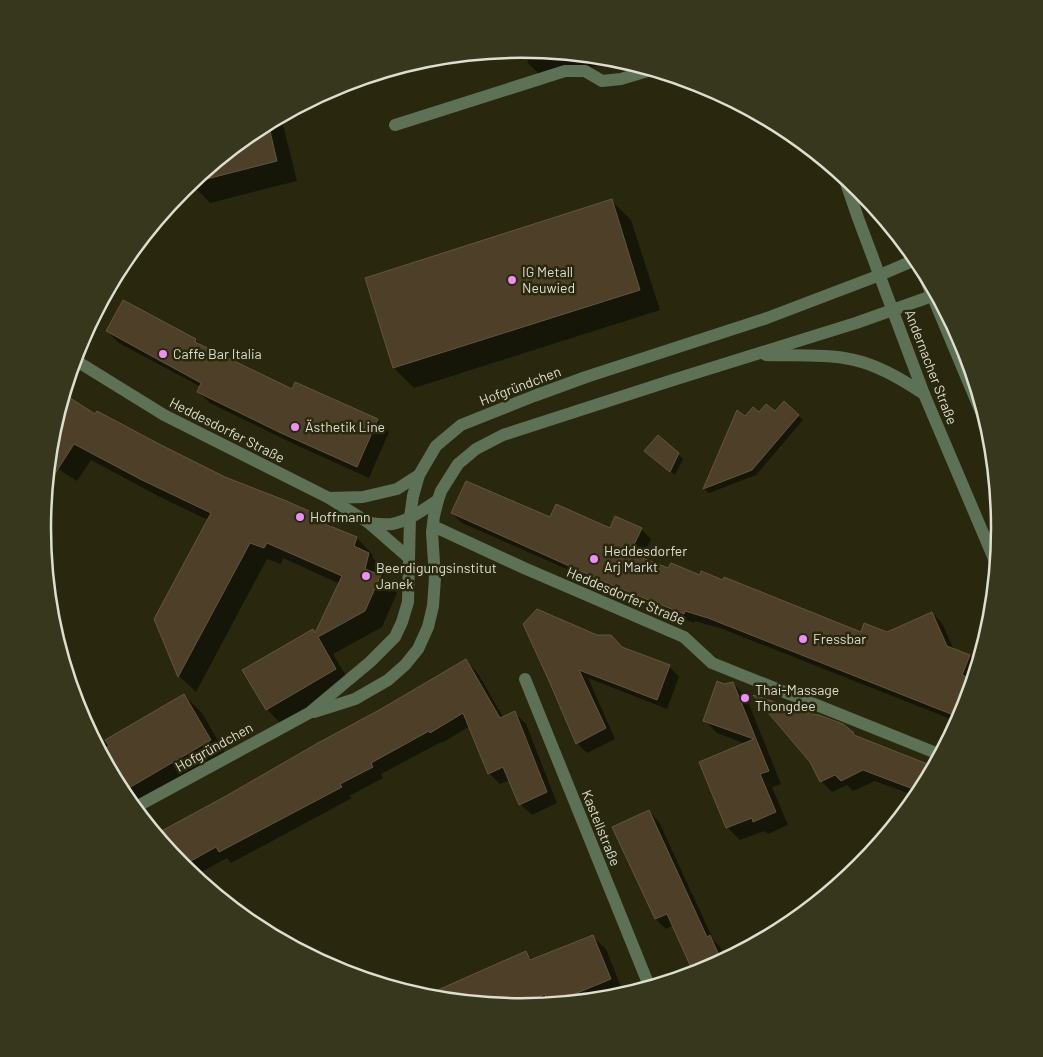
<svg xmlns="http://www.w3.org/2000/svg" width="1043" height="1057" viewBox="0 0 1043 1057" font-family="Barlow,sans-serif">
  <rect width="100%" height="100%" fill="#29280f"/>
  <g fill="#0007">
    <path d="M525,50L616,59L548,83L528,63Z"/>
    <path d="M281,117L297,181L210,203L191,183L256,130Z"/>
    <path d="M611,200L631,220L660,310L414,388L394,368L366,278Z"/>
    <path d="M123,301L196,340L203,347L292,391L377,420L389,432L369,478L294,444L210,403L198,392L201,387L119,343L107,331Z"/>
    <path d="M64,395L96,416L224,478L326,520L336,530L357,538L373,555L372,557L385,570L383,579L397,593L382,627L333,654L352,686L283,726L267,709L313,630L316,634L340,584L283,558L281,564L267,559L196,692L179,676L155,619L208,520L160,497L91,460L77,481L49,463L52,435Z"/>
    <path d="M784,403L803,420L756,475L709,493L704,489L745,418L759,414L775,413Z"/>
    <path d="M678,454L683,459L675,475L651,455Z"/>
    <path d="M452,513L551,519L611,530L641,529L651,539L642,559L862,633H887L932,613L942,623L954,650L970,656L978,665L964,712L958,722L720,628L695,621L694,623L628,596L462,523Z"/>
    <path d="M623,649L669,666L679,677L667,709L588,678L615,739L587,753L577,743L551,682Z"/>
    <path d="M465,660L477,672L503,717L515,713L526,724L557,803L532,815L520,804L510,780L500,784L489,773L470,726L442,743L441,742L381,774L383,778L349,796L352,798L231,863L227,858L194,876L183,867L156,835L226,797L382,710Z"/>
    <path d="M733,683L746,697L781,784L772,787L788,825L768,834L764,831L740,840L727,827L746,744L717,733L704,720L724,685Z"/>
    <path d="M184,695L202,713L228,758L137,811L123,794L97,746Z"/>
    <path d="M852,733L857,737L934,768L920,795L914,802L912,800L913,795L875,781L853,791L847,785L832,792L821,781Z"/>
    <path d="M649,811L659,822L713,939L720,947L726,960L705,971L695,974L673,925L666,929L656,919L614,828Z"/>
    <path d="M592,936L606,949L623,992L607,999L521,1007L438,999L435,992L525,953L533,960Z"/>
  </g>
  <g fill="#4e4028" stroke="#64553d">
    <path d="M268,123L277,161L191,183L256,130Z"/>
    <path d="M612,199L640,290L393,368L365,278Z"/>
    <path d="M123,300L196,339L195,342L292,389L295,382L378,419L357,467L281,433L197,392L201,383L106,331Z"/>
    <path d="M64,394L95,414L97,411L161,445L225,477L284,500L327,519L325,524L357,537L354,546L369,553L365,569L381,575L365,611L318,637L336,669L266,710L242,670L313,629L315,633L342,576L267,543L264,548L250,543L178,677L154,619L211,513L142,480L74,444L47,486L52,435Z"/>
    <path d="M784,401L799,415L752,470L703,489L737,410L745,416L753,407L759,412L766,404L775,411Z"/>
    <path d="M658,435L679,453L670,472L644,451Z"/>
    <path d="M466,481L550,517L556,504L610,528L615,516L642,528L630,553L668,568L671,563L700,575L701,571L723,580L724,577L861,632L864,623L887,632L932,612L947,646L970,655L962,675L974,680L964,712L961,718L708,618L685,611L684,614L616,587L451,513Z"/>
    <path d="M537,609L597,635H611L622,647L670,665L657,700L579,670L606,728L576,744L550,683L523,624Z"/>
    <path d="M466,659L500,718L515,711L547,792L519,805L503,767L488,774L463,713L430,733L429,731L371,763L373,767L340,784L342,787L219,852L216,847L182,866L156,834L226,796L318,743L381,709Z"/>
    <path d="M717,681L724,684L733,682L769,771L760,774L776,812L753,822L752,818L726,828L699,762L754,739L703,721Z"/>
    <path d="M184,694L211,740L122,792L100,751L109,746L105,740Z"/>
    <path d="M753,695L813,714L819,715L843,724L853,732L854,735L935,767L921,792L863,770L841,781L835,775L820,782L810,762Z"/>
    <path d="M649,810L707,937L710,935L722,962L705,971L694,974L667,914L655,919L612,827Z"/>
    <path d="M593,935L611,979L548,1005L545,994L516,1007L428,998L422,997L526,951L530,960Z"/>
  </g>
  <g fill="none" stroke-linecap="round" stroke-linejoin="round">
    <g stroke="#5d7156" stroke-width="12">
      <path d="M395,125L565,71H585L602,81L621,79L651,70"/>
      <path d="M844,177L858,218L924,394L997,566"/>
      <path d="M917,259L991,436"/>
      <path d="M766,355C791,356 819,354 844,358C873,362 900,378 924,394"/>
      <path d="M75,360L164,415L329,498L369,523L409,558"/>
      <path d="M329,498L363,497L397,489L419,475"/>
      <path d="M369,523C377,524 385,525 392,524C409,521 424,509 438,500"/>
      <path d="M433,526L524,568L684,637L712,663L941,755"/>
      <path d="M525,679L650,988"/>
      <path d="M314,712L355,699L388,680L405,665L418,649L428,627L433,606L435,578L432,532L434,516L438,500L441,491L458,464L476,449L503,435L673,380L856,323L932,296"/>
      <path d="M134,808L309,713L370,662L395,637L402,622L408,602L410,517L413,496L419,475L436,446L461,425L534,396L586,377L767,318L880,275L917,259"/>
    </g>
  </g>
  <g fill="#ee8cf8" stroke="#29280f" stroke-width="2">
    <circle cx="512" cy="280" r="5"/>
    <circle cx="163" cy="354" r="5"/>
    <circle cx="295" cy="427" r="5"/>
    <circle cx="300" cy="517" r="5"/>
    <circle cx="594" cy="559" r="5"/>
    <circle cx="366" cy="576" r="5"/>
    <circle cx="803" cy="639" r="5"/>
    <circle cx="745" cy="698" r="5"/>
  </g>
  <g text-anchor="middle" stroke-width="5" stroke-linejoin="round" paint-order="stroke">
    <g font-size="14" fill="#dddece" stroke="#29280f" text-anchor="start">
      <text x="522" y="277">IG Metall<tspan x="522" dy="16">Neuwied</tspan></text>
      <text x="173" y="359">Caffe Bar Italia</text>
      <text x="305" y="432">Ästhetik Line</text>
      <text x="310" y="522">Hoffmann</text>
      <text x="604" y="556">Heddesdorfer<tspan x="604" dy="16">Arj Markt</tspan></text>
      <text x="376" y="573">Beerdigungsinstitut<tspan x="376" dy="16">Janek</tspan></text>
      <text x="813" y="644">Fressbar</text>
      <text x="755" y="695">Thai-Massage<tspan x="755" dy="16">Thongdee</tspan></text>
    </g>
    <g font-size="14" fill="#dddece" stroke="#29280f">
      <text transform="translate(931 367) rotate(69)" y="5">Andernacher Straße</text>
      <text transform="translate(520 386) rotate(-21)" y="5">Hofgründchen</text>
      <text transform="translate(227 430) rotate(27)" y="5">Heddesdorfer Straße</text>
      <text transform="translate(626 596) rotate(23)" y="5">Heddesdorfer Straße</text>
      <text transform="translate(214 747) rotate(-29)" y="5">Hofgründchen</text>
      <text transform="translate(601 828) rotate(68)" y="5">Kastellstraße</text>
    </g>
  </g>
  <path d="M0 0H1043V1057H0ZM51 528a470 470 0 1 1 940 0a470 470 0 1 1-940 0Z" fill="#37371e" fill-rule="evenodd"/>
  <path fill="none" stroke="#dddece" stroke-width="2.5" d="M51 528a470 470 0 1 1 940 0a470 470 0 1 1-940 0Z"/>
</svg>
